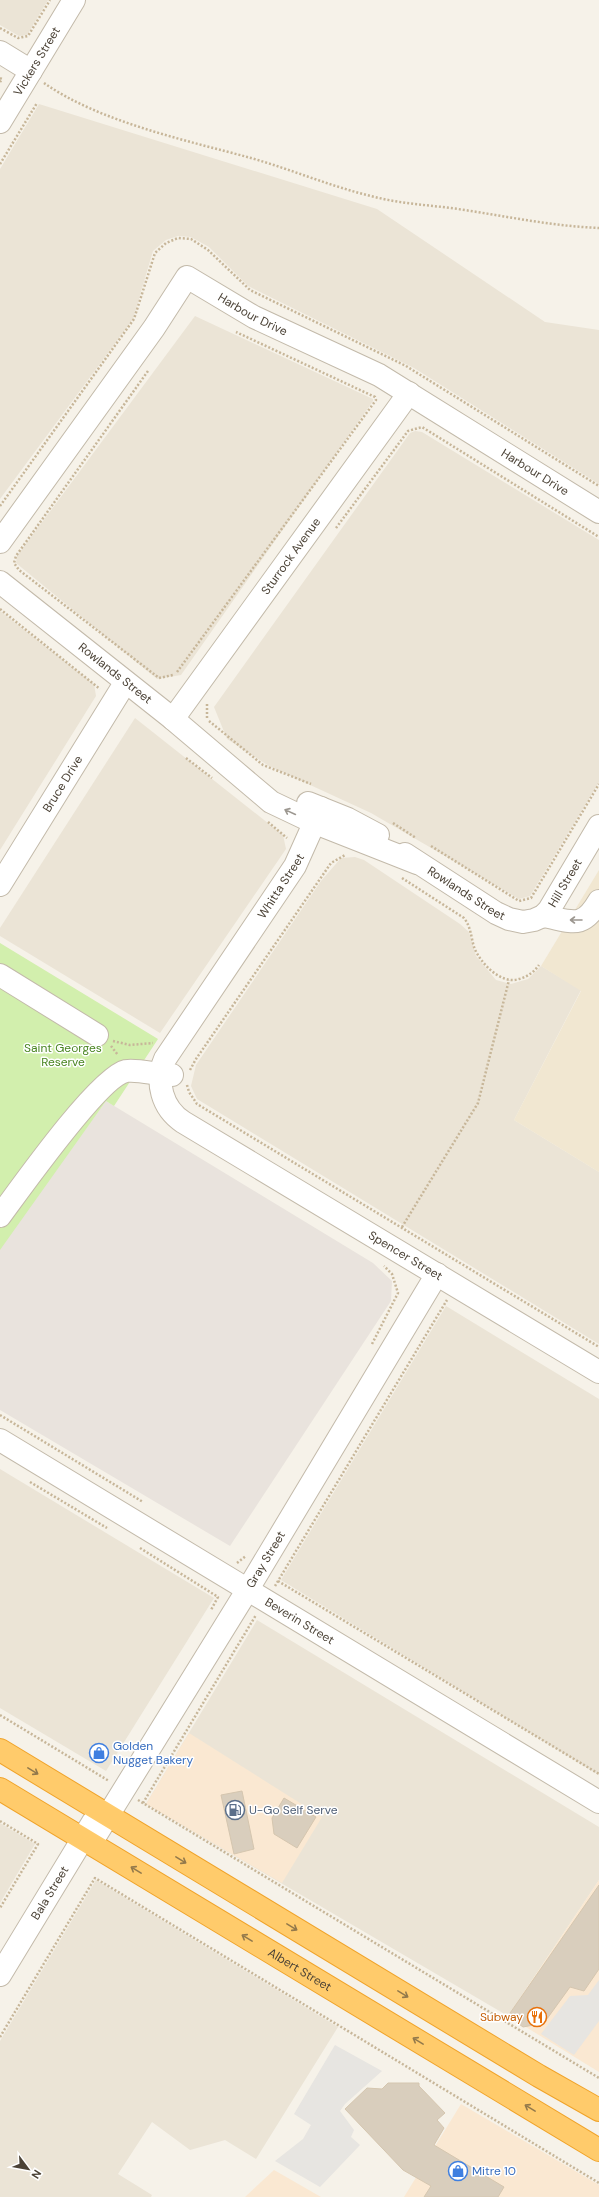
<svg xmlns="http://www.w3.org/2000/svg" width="599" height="2197" viewBox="0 0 599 2197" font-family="'DM Sans',sans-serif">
  <rect width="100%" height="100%" fill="#f6f2e9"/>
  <g fill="#ebe4d6">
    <path d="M0,0H48L27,35L19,36L0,25Z"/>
    <path d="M39,104L377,209L545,322L599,330V484L414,368L248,286L209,247L191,237L178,236L166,240L153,251L133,319L0,499V169Z"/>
    <path d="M195,316L373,399V401L181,675L157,679L16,563L17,556Z"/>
    <path d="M415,431L422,432L599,540V782L530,896L519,899L371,813L269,766L227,739L214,707L410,433Z"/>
    <path d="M0,611L94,684L96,696L0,850Z"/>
    <path d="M135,718L283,835L286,849L160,1033L0,936V928Z"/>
    <path d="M355,857L364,860L460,924L469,932L476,956L496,980L511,984L528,979L541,966L581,990L514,1120L599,1172V1344L197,1099L191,1086L196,1065L321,881L341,858Z"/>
    <path d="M446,1306L599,1399V1775L281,1580Z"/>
    <path d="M0,1469L214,1598L106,1771L0,1708Z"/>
    <path d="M257,1620L599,1827V1880L508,2016L146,1804Z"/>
    <path d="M0,1823L35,1844L0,1903Z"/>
    <path d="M96,1880L338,2027L256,2159L225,2140L190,2150L152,2122L118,2174L152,2195L151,2197H0V2041Z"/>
  </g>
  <g fill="#fae8d2">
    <path d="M189,1733L322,1817L282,1883L146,1804Z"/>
    <path d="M599,1880V2072L508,2016Z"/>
    <path d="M461,2104L599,2185V2197H404Z"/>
    <path d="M274,2170L321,2197H245Z"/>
  </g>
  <path fill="#e9e3dd" d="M106,1101L373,1263L392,1281L391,1301L230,1546L0,1410V1247Z"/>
  <path fill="#f1e7d1" d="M599,870V1172L514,1120L581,991L541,966Z"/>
  <path fill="#d2efad" d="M0,943L158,1039L114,1106L106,1101L0,1250Z"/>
  <g fill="#e7e5e1">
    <path d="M599,1980V2021L574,2055L541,2034L570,1996L588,1995Z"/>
    <path d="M335,2045L382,2071L345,2104L340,2111L354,2130L351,2137L360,2145L320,2187L275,2161L303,2139L311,2125L294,2114Z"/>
  </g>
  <g fill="#d9cebd" stroke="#d5c6af">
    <path d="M242,1791L254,1849L234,1854L221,1795Z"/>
    <path d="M284,1798L316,1817L297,1848L274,1834L272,1818Z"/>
    <path d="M599,1885V1969L584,1991L570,1987L544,2023L523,2027L508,2016Z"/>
    <path d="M388,2083H419V2086L445,2113L437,2120L444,2128L434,2145L504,2187L498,2197H424L431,2186L403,2170L345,2109L367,2088L382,2089Z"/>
  </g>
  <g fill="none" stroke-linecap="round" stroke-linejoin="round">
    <defs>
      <g id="minor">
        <path d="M0,52L31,71"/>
        <path id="s1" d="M0,122L74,0"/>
        <path id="s2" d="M0,542L154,328L187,277L254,317L379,375L599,512"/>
        <path id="s3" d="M0,582L173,719L271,802L313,822L417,863"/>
        <path id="s4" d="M173,719L409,393"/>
        <path d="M308,803L348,819L378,835"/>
        <path id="s5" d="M321,808L295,866L165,1059C155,1082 162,1108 183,1122L599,1372"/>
        <path id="s6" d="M405,854L496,913L509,919L523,922L534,920L543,916L549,910L599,826"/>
        <path id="s7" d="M0,885L125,683"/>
        <path d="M543,916C572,921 582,930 599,901"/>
        <path d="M0,975L97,1035"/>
        <path d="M0,1216C20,1189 99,1077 126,1071C138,1069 158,1075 172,1075"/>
        <path id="s8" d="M0,1440L599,1802"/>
        <path id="s9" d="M91,1843L248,1589L437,1274"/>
        <path id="s10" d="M0,1975L93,1822"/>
      </g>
      <g id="highway">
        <path d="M0,1750L539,2076L599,2110"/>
        <path id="s11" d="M0,1789L599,2150"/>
      </g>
    </defs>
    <use href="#minor" stroke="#c3baaa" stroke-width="24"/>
    <use href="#highway" stroke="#f0a329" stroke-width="24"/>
    <g stroke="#c7b699" stroke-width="2.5" stroke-dasharray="2 2" stroke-linecap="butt">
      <path d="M0,28L18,38L28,36L50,0"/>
      <path d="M0,78L2,79L0,82"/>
      <path d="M44,83C100,122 185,140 251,158C293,170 332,187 375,197C402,204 430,205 458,209C505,216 551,226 599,228"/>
      <path d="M0,164L37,103"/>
      <path d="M148,371L16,556L14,563L19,570L159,678L173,675"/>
      <path d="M0,506L134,319L155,253L166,243L178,238L191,239L208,250L250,290L406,366L599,486"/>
      <path d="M336,528L408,431L422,427L599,537"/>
      <path d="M0,609L100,689"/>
      <path d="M177,672L376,400L375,397L236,332"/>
      <path d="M207,704V718"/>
      <path d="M209,721L263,765L311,784"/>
      <path d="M186,758L212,778"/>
      <path d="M268,822L287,838"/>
      <path d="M393,823L416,838"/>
      <path d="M431,846L519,901L531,898L599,784"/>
      <path d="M402,878L464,918C471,927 471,937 474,947C480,963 501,985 519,979C527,977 534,972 539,965"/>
      <path d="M113,1041L130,1045L153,1043"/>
      <path d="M111,1046L118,1055"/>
      <path d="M190,1070L196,1059L331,863L345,855"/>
      <path d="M187,1085L189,1092L197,1104L599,1347"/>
      <path d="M402,1227L478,1103L509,980"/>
      <path d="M372,1344L398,1293L392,1274L384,1266"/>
      <path d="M0,1415L143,1502"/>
      <path d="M30,1482L107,1528"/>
      <path d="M140,1548L218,1597L211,1610"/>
      <path d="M237,1563L246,1556"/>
      <path d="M278,1581L599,1774"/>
      <path d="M275,1586L447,1300"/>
      <path d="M0,1715L109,1781"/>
      <path d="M138,1800L599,2078"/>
      <path d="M143,1803L256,1615"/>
      <path d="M0,1821L38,1844L0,1908"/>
      <path d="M0,2037L95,1878L599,2183"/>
    </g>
    <use href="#minor" stroke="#fff" stroke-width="22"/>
    <use href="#highway" stroke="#ffcb6b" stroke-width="22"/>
  </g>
  <defs><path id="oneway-shaft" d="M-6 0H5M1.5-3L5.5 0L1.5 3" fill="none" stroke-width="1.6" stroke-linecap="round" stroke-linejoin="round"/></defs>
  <g stroke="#9c9790">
    <use href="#oneway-shaft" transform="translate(290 812) rotate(-155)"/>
    <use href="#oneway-shaft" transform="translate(576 920) rotate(-180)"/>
  </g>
  <g stroke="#93794b">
    <use href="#oneway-shaft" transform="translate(33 1771) rotate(31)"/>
    <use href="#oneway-shaft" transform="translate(181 1860) rotate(31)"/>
    <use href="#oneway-shaft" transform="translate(136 1870) rotate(-149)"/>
    <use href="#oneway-shaft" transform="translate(292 1927) rotate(31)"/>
    <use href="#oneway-shaft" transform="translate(247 1938) rotate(-149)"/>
    <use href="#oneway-shaft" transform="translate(403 1994) rotate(31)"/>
    <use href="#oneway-shaft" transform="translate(418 2041) rotate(-149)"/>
    <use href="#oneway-shaft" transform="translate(530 2108) rotate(-149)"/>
  </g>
  <defs>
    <symbol id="shop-ring" viewBox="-11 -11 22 22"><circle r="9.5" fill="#fff" stroke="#3f7fe0" stroke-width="1.5"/><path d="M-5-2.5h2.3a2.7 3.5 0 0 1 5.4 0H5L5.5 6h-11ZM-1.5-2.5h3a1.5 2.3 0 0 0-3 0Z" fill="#3f7fe0"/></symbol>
    <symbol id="fuel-ring" viewBox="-11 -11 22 22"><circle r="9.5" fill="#fff" stroke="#5c6f8a" stroke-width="1.5"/><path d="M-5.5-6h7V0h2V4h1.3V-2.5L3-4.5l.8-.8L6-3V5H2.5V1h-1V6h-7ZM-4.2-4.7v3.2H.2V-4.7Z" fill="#5c6f8a"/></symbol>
    <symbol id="restaurant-ring" viewBox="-11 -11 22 22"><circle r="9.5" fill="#fff" stroke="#e8710a" stroke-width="1.5"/><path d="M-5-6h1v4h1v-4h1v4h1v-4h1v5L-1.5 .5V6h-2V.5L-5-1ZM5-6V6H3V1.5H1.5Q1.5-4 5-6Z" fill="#e8710a"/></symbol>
  </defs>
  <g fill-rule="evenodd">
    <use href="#shop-ring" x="88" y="1742" width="22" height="22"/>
    <use href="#fuel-ring" x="224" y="1799" width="22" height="22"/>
    <use href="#restaurant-ring" x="526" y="2006" width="22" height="22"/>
    <use href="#shop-ring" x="447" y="2160" width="22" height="22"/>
  </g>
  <g text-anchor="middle" stroke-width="3" stroke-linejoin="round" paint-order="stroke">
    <g font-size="12" fill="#4b4236" stroke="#fff">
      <text dy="4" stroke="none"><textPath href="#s1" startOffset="71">Vickers Street</textPath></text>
      <text dy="4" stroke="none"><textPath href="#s2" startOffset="400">Harbour Drive</textPath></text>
      <text dy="4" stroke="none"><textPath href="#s2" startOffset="724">Harbour Drive</textPath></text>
      <text dy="4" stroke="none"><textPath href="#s4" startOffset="201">Sturrock Avenue</textPath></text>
      <text dy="4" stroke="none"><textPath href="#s3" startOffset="147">Rowlands Street</textPath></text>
      <text dy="4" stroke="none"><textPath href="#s7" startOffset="119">Bruce Drive</textPath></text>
      <text dy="4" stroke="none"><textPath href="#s6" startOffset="198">Hill Street</textPath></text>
      <text transform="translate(281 886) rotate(-57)" y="4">Whitta Street</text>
      <text dy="4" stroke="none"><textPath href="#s6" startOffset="73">Rowlands Street</textPath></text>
      <text dy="4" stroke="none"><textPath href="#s5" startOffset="627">Spencer Street</textPath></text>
      <text dy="4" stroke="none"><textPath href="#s9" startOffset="333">Gray Street</textPath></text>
      <text dy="4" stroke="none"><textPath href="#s8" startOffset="350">Beverin Street</textPath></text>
      <text dy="4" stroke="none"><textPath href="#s10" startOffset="96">Bala Street</textPath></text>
      <text dy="4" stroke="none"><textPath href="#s11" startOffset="350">Albert Street</textPath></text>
    </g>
    <g font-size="12" fill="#498521" stroke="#fff">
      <text x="63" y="1052">Saint Georges<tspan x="63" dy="14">Reserve</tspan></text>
    </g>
    <g font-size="12" fill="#366cbe" stroke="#fff" text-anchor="start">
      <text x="113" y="1750">Golden<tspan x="113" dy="14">Nugget Bakery</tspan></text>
      <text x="472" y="2175">Mitre 10</text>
    </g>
    <g font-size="12" fill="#4e5e75" stroke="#fff" text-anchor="start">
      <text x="249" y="1814">U-Go Self Serve</text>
    </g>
    <g font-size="12" fill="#c56008" stroke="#fff" text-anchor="end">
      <text x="523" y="2021">Subway</text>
    </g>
  </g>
  <g transform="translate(28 2169) rotate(122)" stroke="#ffffff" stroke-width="3" paint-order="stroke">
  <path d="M0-3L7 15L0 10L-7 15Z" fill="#4b4236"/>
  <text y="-6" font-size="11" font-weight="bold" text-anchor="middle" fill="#4b4236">N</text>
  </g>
</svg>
